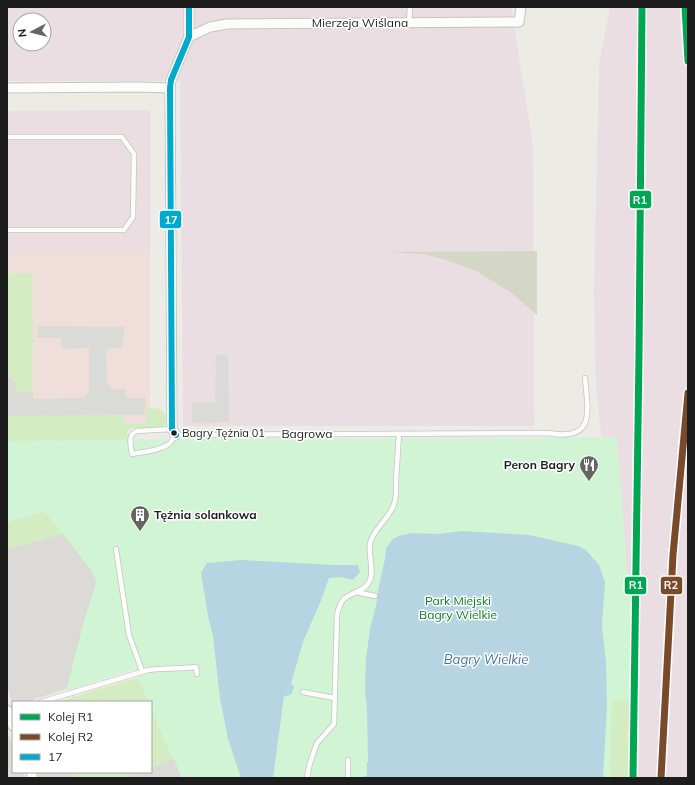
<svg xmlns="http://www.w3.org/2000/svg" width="695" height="785" viewBox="0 0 695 785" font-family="Mulish,sans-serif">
  <rect width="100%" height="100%" fill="#ecebe5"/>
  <g fill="#dbdad7">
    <path d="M64,533L98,580L68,688L27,702H13L11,700L7,686V549Z"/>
    <path d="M7,731L13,747V772H23L25,778H7Z"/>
    <path d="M151,768L181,778H125L140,772H151Z"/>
    <path d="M37,772H72L75,778H39Z"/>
  </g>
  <path fill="#efded9" d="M7,252H150V424L7,426Z"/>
  <g fill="#eadee3" fill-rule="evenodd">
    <path d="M7,7H511L533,145L534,426H183L180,81H7ZM20,20H44V44H20Z"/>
    <path d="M610,7H688V778H629L631,624L628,586L604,458L596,390L594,292L599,65Z"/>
    <path d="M150,110V252H7V111Z"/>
  </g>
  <path fill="#d4d6c6" d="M537,251V315L510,292L476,271L440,258L422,254L389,252Z"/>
  <g fill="#d4ecc1">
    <path d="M33,273V392L16,393L10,378L7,377V274Z"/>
    <path d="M151,408C165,409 166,411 166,424L161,427L158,428H131L129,429L127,432L128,452L7,455V416H124V424H146L147,409Z"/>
    <path d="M45,511L64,533L7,549V522Z"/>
    <path d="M575,520L628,586L631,624L629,778H603Z"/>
    <path d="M158,677L174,758L151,768V702H63V700L133,679Z"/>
    <path d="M73,772H140L124,778H75Z"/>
  </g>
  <path fill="#d1f5d4" d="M617,437L631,623L630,699L612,701L610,778H181L151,708V702H149L134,669L66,691L84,621L97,581L87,564L44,511L7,521V441L184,439L543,438Z"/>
  <g fill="#dadad7">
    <path d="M38,326L125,327L122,347L108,349L106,353L107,383L113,389H125L127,398H146L144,415L7,416V377L10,378L15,382L16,392H33V399L83,398L89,391V348L62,349L61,338H37Z"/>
    <path d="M216,355H228L229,422L192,423V403L215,402Z"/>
    <path d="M174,758L181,778H154L151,771V768Z"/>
  </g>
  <g fill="#b6d4e2">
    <path d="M462,531L529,535L578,546L586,550L599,565L605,582L602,626L606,664L607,705L603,778H365V776H367V762H368L367,709L365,691L366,659L370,629L376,606L379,586L385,559L386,548L393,539L399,536L412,533L438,534Z"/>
    <path d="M242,560L334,565H358L360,572L353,580L341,577L329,578L322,598L303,642L291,683L294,687L291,695L284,696L273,778H241L228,739L220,698L213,636L208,616L201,573L207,563Z"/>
  </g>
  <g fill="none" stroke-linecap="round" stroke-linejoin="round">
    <defs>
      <g id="service">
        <path d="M409,23L410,7"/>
        <path d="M7,137H122L134,154L133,217L124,230H7"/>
        <path d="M172,429L137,431C127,435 131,445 132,454C143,452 163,450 170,443C172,441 174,437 176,435L548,433C596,442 588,411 585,378"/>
        <path d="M116,549L129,635L142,671"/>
        <path d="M356,592L375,596"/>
        <path d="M303,692L334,698"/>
        <path d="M41,702L148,670C164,668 180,669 196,667L197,674"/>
        <path d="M348,760V778"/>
        <path d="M307,778L310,763L317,743L334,724L337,615C338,610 340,603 344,599C352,592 365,591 369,582C375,572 368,555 370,543C374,529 387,520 393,507C397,499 396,489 396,480C397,464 398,449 399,434"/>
      </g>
      <g id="minor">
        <path d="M189,37L210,27L227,24L519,22L521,7"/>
        <path d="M7,88L141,87L170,88"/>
        <path d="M176,435L172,429L170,88L171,80L189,37V7"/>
        <path d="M7,710L13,726"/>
        <path d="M31,772L33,778"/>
      </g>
    </defs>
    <use href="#service" stroke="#c4c4c1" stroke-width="6"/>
    <use href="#minor" stroke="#c4c4c1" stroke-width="11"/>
    <use href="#service" stroke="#fcfcfb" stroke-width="4.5"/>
    <use href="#minor" stroke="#fcfcfb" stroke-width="9"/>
    <defs>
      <path id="bus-1" d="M176,435L172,429L170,88L171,80L189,37V7"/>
    </defs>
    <use href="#bus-1" stroke="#fff" stroke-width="9"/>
    <use href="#bus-1" stroke="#00a9ce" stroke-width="6"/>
    <defs>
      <g id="rail-1">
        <path d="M685,7L688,61"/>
        <path d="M633,778L639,355L642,7"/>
      </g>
      <path id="rail-2" d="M661,778L673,555L688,393"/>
    </defs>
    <use href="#rail-1" stroke="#fff" stroke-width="10"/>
    <use href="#rail-2" stroke="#fff" stroke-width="10"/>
    <use href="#rail-1" stroke="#00a651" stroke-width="7"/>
    <use href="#rail-2" stroke="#7a4b2a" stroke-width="7"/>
  </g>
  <defs>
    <symbol id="restaurant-pin" viewBox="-11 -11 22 30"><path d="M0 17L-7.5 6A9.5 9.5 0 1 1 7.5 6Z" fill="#656563" stroke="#fff"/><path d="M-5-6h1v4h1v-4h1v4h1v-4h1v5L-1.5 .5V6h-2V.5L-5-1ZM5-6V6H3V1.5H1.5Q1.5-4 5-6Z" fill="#fff"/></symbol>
    <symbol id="building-pin" viewBox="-11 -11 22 30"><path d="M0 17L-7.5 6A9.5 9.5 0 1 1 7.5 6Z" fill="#656563" stroke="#fff"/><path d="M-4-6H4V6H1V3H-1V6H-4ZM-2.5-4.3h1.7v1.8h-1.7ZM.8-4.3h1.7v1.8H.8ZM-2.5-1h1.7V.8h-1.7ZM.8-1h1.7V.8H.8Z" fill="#fff"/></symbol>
  </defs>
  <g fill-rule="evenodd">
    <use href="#restaurant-pin" x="578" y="454" width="22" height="30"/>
    <use href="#building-pin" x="129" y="504" width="22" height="30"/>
  </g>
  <circle fill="#1d1d1d" stroke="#fff" stroke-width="1.5" cx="174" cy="433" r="3.5"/>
  <g text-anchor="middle" stroke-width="3" stroke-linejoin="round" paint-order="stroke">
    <g font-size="11" fill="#1d1d1d" stroke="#fff" text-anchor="start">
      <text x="182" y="437">Bagry Tężnia 01</text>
    </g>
    <g font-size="12" fill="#1d1d1d" stroke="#fff">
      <text x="360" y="27">Mierzeja Wiślana</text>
      <text x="307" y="438">Bagrowa</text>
    </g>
    <g font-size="12" font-weight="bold" fill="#1d1d1d" stroke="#fff" text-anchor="end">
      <text x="575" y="469">Peron Bagry</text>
      <text x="154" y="519" text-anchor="start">Tężnia solankowa</text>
    </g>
    <g font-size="12" fill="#05811b" stroke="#fff">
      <text x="458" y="605">Park Miejski<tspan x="458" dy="14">Bagry Wielkie</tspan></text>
    </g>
    <g font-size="13" font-style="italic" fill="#4470b2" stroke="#fff">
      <text x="486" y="664">Bagry Wielkie</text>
    </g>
  </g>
  <g stroke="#fff" stroke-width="1.5">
    <rect x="629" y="190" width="23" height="19" rx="4" fill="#00a651"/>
    <rect x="159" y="210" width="23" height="19" rx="4" fill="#00a9ce"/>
    <rect x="624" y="576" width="23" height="19" rx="4" fill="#00a651"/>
    <rect x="660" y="576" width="23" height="19" rx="4" fill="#7a4b2a"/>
  </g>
  <g font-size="11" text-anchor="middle" font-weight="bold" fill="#fff">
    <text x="640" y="204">R1</text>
    <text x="171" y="224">17</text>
    <text x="636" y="589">R1</text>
    <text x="671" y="589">R2</text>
  </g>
  <rect width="695" height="785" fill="none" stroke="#1d1d1d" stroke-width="16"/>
  <rect x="12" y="701" width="140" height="72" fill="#ffffff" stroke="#a5a5a5"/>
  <rect x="20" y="714" width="20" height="6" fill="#00a651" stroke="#a5a5a5"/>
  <text x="48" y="721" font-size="12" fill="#1d1d1d">Kolej R1</text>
  <rect x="20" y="734" width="20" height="6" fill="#7a4b2a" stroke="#a5a5a5"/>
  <text x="48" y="741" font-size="12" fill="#1d1d1d">Kolej R2</text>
  <rect x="20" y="754" width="20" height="6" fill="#00a9ce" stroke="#a5a5a5"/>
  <text x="48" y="761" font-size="12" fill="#1d1d1d">17</text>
  <g transform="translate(32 32) rotate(263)"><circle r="19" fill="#ffffff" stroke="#a5a5a5"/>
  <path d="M0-3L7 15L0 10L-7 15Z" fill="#656563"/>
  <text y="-6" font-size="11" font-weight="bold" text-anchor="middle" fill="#1d1d1d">N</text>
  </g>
</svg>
